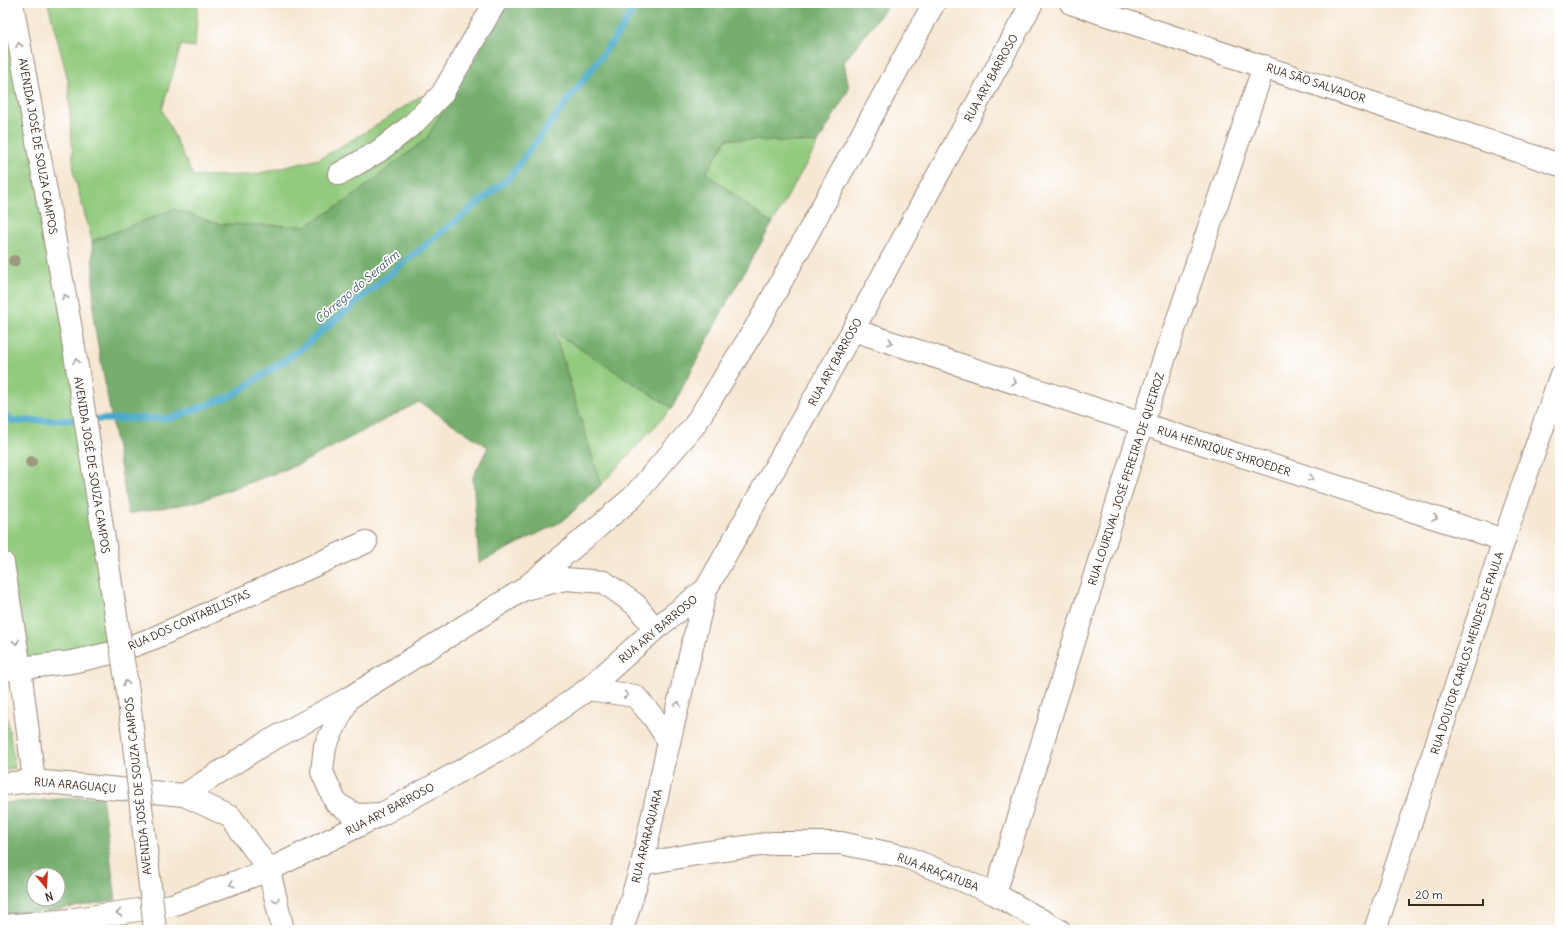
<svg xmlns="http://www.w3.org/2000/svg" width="1563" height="933" viewBox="0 0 1563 933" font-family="Delius,sans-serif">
  <rect width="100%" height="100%" fill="#fff"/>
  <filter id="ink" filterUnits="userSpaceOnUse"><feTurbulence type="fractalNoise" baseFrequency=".025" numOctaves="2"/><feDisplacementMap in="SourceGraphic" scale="8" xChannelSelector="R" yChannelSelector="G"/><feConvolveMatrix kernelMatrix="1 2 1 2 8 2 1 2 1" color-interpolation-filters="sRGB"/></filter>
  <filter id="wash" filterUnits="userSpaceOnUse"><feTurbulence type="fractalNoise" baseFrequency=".012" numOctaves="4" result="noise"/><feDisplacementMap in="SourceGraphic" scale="16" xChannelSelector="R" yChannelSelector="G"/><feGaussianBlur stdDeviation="0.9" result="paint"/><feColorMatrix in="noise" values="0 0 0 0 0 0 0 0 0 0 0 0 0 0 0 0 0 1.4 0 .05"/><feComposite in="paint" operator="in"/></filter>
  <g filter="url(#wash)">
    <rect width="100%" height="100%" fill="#f6e7d3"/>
    <g fill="#92ca7e" stroke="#667a4e">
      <path d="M3,3H11L116,652L20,668L3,563Z"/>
      <path d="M48,3H198L195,47L181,45L162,110L193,176L252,175L319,159L369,130L419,97L454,91L426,139L348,200L306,226L219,224L174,209L92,241L74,175L68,80Z"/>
      <path d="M727,139L818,143L772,224L706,173Z"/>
      <path d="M554,331L672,408L601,485Z"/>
      <path d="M3,692L15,768L3,770Z"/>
    </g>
    <g fill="#75ae6d" stroke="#586c46" fill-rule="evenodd">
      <path d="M508,3H890L844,62L849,89L818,143L727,139L706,173L772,224L726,304L672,408L554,332L601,485L563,521L479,563L473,477L488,447L419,402L300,464L196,502L128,514L122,476L94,323L92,241L174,209L219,224L306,226L348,200L426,139Z"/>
      <path d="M102,796L116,900L49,911L3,914V803ZM34,875H58V899H34Z"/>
    </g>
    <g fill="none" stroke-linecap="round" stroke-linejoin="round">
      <path stroke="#4baaca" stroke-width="7" d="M3,413L13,421L172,418L233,395L297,352L397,268L508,179L622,29L636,3"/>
    </g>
  </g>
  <g filter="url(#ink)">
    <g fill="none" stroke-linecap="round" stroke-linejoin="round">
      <defs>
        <g id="street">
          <path d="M1071,3L1560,165"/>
          <path d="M339,174L379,151L413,124L442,94L495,3"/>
          <path d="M853,330L1142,424L1504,540"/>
          <path d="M3,563L20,668L34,781"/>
          <path d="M3,670L72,662L116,652L154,638L366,542"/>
          <path d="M184,795L264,744L349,698L524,589L632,498L694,426L759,322L934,3"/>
          <path d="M642,864L696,854L773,843H841L906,857L995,894L1059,930"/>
          <path d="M995,894L1142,424L1264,66"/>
          <path d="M1375,930L1504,540L1560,377"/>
        </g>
        <g id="secondary">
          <path d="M524,589L565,579L604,582L636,605L655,629"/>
          <path d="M588,689L635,696L654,718L669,742"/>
          <path d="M349,698L325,746L322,772L336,803L356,815L381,814"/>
          <path d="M3,784L34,781L184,795L231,817L269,870L283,930"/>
          <path d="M3,926L69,920L172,905L269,870L384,813L511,743L588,689L655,629L706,589L853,330L1032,3"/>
          <path d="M622,930L642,864L669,742L706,589"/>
        </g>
        <path id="highway" d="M12,3L72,335"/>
      </defs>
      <use href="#street" stroke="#988878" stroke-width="24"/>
      <use href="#secondary" stroke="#988878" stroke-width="24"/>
      <use href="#highway" stroke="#988878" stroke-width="24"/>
      <use href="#street" stroke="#fff" stroke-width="22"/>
      <use href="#secondary" stroke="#fff" stroke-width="22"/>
      <use href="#highway" stroke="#fff" stroke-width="22"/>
      <defs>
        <path id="highway-bridge" d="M72,335L128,692L155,930"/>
      </defs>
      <use href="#highway-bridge" stroke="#988878" stroke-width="24" stroke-linecap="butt"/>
      <use href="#highway-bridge" stroke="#fff" stroke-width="22"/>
    </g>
    <g fill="#9d997f">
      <circle cx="14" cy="261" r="6"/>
      <circle cx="31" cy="462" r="6"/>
    </g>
    <defs><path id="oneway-chevron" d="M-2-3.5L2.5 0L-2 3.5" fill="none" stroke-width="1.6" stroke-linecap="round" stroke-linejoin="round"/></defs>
    <g stroke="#a79f9a">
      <use href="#oneway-chevron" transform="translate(19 45) rotate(-100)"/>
      <use href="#oneway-chevron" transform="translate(65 297) rotate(-100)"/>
      <use href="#oneway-chevron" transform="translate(890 342) rotate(18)"/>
      <use href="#oneway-chevron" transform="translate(76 361) rotate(-99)"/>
      <use href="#oneway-chevron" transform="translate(1014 382) rotate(18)"/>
      <use href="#oneway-chevron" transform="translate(1311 478) rotate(18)"/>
      <use href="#oneway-chevron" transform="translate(1435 518) rotate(18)"/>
      <use href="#oneway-chevron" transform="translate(16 642) rotate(81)"/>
      <use href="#oneway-chevron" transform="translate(126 683) rotate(-99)"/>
      <use href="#oneway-chevron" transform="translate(626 695) rotate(8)"/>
      <use href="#oneway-chevron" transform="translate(678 704) rotate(-76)"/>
      <use href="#oneway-chevron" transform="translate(232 884) rotate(161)"/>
      <use href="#oneway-chevron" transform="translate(276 900) rotate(77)"/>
      <use href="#oneway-chevron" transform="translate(119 913) rotate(172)"/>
    </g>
  </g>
  <g text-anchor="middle" stroke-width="3.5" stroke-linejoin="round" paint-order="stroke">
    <g font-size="11" fill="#3b2a1e" stroke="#fff">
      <text transform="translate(991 78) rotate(-61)" y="4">RUA ARY BARROSO</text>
      <text transform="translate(1316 83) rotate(18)" y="4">RUA SÃO SALVADOR</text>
      <text transform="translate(38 146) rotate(80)" y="4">AVENIDA JOSÉ DE SOUZA CAMPOS</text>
      <text transform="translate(835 362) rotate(-61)" y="4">RUA ARY BARROSO</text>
      <text transform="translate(1224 451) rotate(18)" y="4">RUA HENRIQUE SHROEDER</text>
      <text transform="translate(92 465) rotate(81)" y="4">AVENIDA JOSÉ DE SOUZA CAMPOS</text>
      <text transform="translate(1126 479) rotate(-72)" y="4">RUA LOURIVAL JOSÉ PEREIRA DE QUEIROZ</text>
      <text transform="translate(189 620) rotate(-24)" y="4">RUA DOS CONTABILISTAS</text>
      <text transform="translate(658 629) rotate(-40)" y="4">RUA ARY BARROSO</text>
      <text transform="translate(1467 653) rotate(-72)" y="4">RUA DOUTOR CARLOS MENDES DE PAULA</text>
      <text transform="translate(75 785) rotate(5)" y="4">RUA ARAGUAÇU</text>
      <text transform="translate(138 786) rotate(-96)" y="4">AVENIDA JOSÉ DE SOUZA CAMPOS</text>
      <text transform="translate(390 809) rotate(-28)" y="4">RUA ARY BARROSO</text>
      <text transform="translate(647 836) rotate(-76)" y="4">RUA ARARAQUARA</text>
      <text transform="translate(938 872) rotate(21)" y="4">RUA ARAÇATUBA</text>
    </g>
    <g font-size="12" font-style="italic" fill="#415d63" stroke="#fff">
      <text transform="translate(357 287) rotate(-40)" y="4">Córrego do Serafim</text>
    </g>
  </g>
  <rect width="1563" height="933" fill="none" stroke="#fff" stroke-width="16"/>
  <g transform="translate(46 887) rotate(162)"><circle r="19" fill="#ffffff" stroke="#b1aaa5"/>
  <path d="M0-3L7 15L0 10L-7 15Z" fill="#c8321e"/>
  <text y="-6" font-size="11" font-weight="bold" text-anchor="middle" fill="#3b2a1e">N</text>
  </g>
  <path d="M1409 899v6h74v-6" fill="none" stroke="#3b2a1e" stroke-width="2"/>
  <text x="1415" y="899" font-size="12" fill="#3b2a1e" stroke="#ffffff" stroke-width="3" paint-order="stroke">20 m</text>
</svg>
